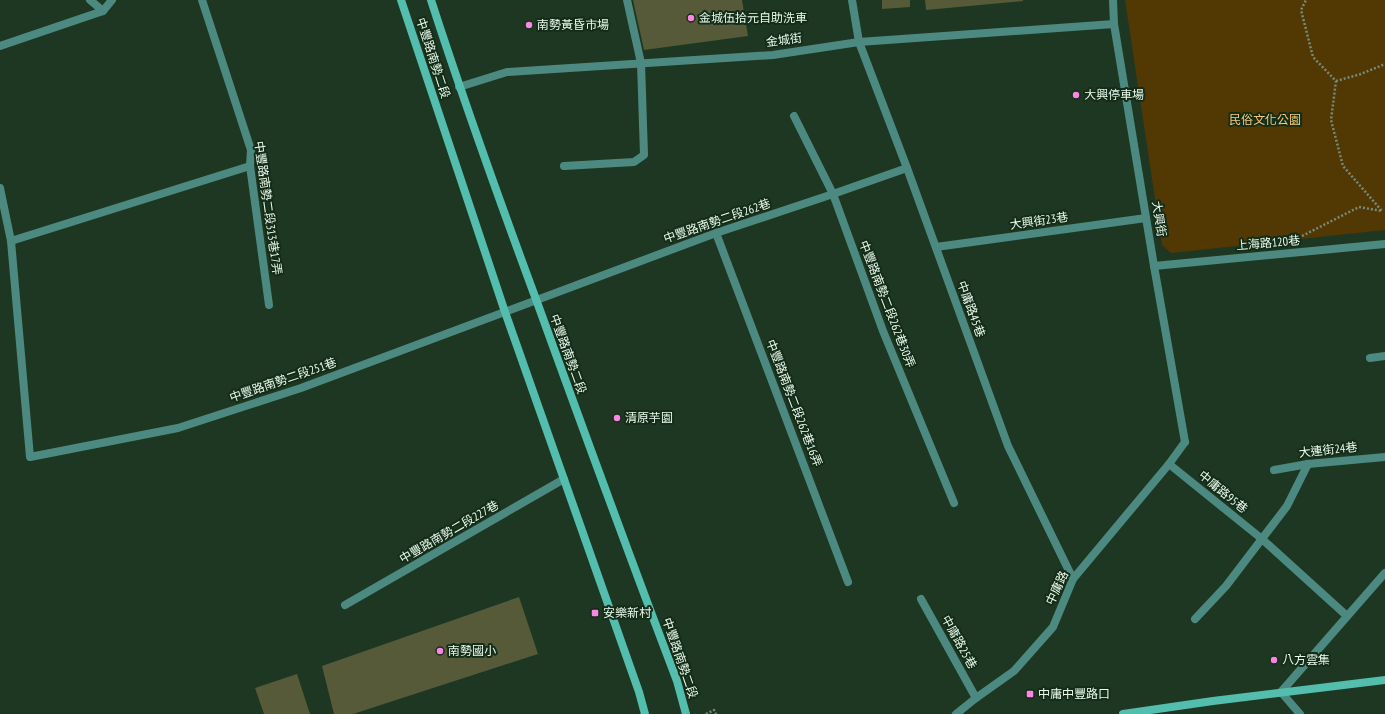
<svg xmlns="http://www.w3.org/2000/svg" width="1385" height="714" viewBox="0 0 1385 714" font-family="'PT Sans Narrow','Noto Sans TC',sans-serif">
  <rect width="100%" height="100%" fill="#1e3722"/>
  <path fill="#523803" d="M1125,0H1385V230L1171,253L1162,245Z"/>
  <g fill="#565a39">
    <path d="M633,0H742L748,36L644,50Z"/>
    <path d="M882,0H910V7L882,9Z"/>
    <path d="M925,0H1023V1L926,10Z"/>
    <path d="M519,597L538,654L353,714H334L322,666Z"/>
    <path d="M297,674L310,714H264L255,688Z"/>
  </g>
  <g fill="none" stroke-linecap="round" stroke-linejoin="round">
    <g stroke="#768b79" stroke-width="2.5" stroke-dasharray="2 2" stroke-linecap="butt">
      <path d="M1336,81L1361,74L1385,64"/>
      <path d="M1302,236L1359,207L1382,211L1343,166L1331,120L1336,81L1313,57L1301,10L1306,0"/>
      <path d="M706,714L714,710L716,714"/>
    </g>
    <g stroke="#4c8a81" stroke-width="8">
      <path d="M90,0L103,11"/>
      <path d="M852,0L859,42L907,168L1008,446L1073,579"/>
      <path d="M1113,0L1114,24L1154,266L1185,442"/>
      <path d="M0,46L103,11L112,0"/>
      <path d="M0,188L11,241L30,457L178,428L301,388L716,233L833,194L907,168"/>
      <path d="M936,247L1146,218"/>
      <path d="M1154,266L1385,244"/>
      <path d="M1169,464L1262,539L1347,616"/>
      <path d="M921,599L976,698"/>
      <path d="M345,605L564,479"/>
      <path d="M1300,714L1281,692L1385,573"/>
    </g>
    <g stroke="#4c8a81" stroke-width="8">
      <path d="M202,0L251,150L250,166L269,305"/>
      <path d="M459,87L507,72L773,55L859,42L1114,24"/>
      <path d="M794,116L833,194L883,331L954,503"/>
      <path d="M564,166L634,162L644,155L641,63L627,0"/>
      <path d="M716,233L848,582"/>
      <path d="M11,241L250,166"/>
      <path d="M1370,358L1385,356"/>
      <path d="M1274,470L1308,464L1385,457"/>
      <path d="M1195,619L1226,586L1287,506L1308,464"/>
      <path d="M956,714L976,698L1014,671L1053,627L1073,579L1169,464L1185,442"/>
    </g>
    <g stroke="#53bdae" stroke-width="8">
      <path d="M401,0L505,312L639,692L645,714"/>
      <path d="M431,0C464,102 500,202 537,302C583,429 629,555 677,681L686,714"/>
      <path d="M1123,714L1213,701L1385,680"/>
    </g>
  </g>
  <g fill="#fc86e3" stroke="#142d18" stroke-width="1.5">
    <circle cx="691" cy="18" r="4"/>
    <circle cx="529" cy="25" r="4"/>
    <circle cx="1076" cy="95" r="4"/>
    <circle cx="617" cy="418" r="4"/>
    <rect x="591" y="609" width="8" height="8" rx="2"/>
    <circle cx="440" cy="651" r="4"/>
    <circle cx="1274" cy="660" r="4"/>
    <rect x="1026" y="690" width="8" height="8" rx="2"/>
  </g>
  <g text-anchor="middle" stroke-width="4" stroke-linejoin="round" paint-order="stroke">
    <g font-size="12" fill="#eafaec" stroke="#142d18" text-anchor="start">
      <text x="699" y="22">金城伍拾元自助洗車</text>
      <text x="537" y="29">南勢黃昏市場</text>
      <text x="1084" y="99">大興停車場</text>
      <text x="625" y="422">清原芋園</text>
      <text x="603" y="617">安樂新村</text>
      <text x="448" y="655">南勢國小</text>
      <text x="1282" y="664">八方雲集</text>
      <text x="1038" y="698">中庸中豐路口</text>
    </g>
    <g font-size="12" fill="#eafaec" stroke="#142d18">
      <text transform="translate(784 40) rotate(-7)" y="4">金城街</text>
      <text transform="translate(433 58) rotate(72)" y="4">中豐路南勢二段</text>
      <text transform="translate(268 208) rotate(82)" y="4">中豐路南勢二段313巷17弄</text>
      <text transform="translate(1159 219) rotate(81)" y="4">大興街</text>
      <text transform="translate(717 221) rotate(-19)" y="4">中豐路南勢二段262巷</text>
      <text transform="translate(1039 221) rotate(-8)" y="4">大興街23巷</text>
      <text transform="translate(1268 243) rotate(-5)" y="4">上海路120巷</text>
      <text transform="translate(887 304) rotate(69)" y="4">中豐路南勢二段262巷30弄</text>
      <text transform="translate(971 309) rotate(70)" y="4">中庸路45巷</text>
      <text transform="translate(568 354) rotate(70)" y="4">中豐路南勢二段</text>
      <text transform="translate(283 380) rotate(-19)" y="4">中豐路南勢二段251巷</text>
      <text transform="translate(794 403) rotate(69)" y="4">中豐路南勢二段262巷16弄</text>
      <text transform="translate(1328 450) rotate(-6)" y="4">大連街24巷</text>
      <text transform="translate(1223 492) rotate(39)" y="4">中庸路95巷</text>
      <text transform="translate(449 532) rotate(-30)" y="4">中豐路南勢二段227巷</text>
      <text transform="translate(1057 588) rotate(-65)" y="4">中庸路</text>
      <text transform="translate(959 642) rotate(61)" y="4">中庸路25巷</text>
      <text transform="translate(680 658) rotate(71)" y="4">中豐路南勢二段</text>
    </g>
    <g font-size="12" fill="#fcca75" stroke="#142d18">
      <text x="1265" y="124">民俗文化公園</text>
    </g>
  </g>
</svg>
